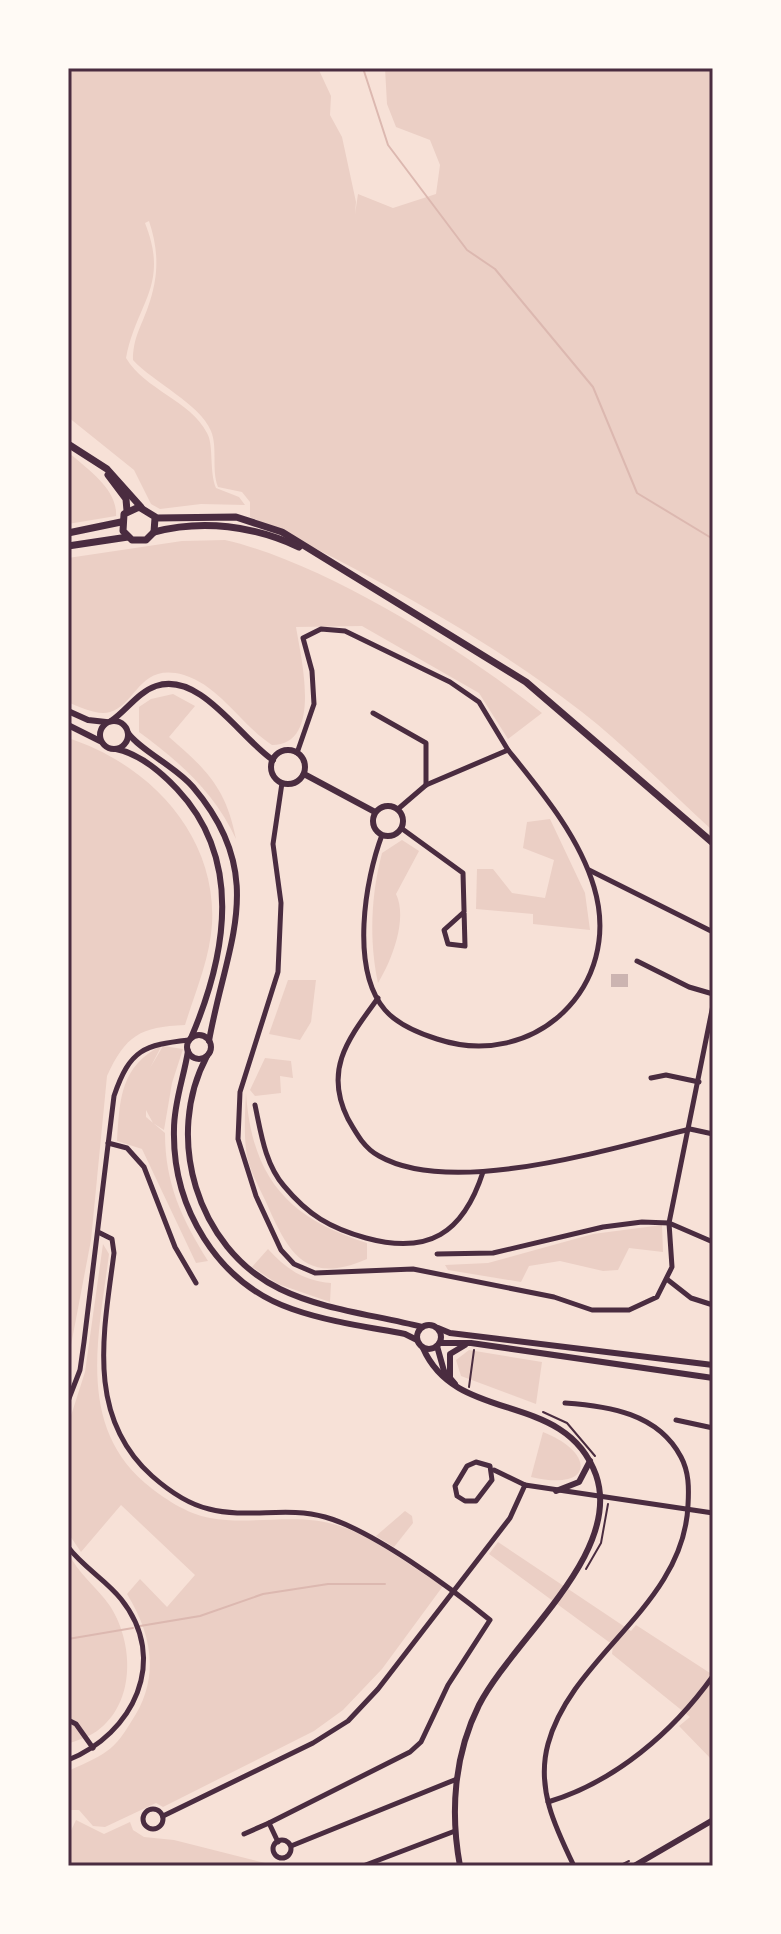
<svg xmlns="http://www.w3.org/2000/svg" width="781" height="1934" viewBox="0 0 781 1934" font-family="Barlow,sans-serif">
  <rect width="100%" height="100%" fill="#f7e1d7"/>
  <g fill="#ebcfc5">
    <path d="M68,68H318L331,96L330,115L342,137L356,202L355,214L358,194L393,208L436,194L440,165L430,140L396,127L387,104L385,68H713V831C670,792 628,748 582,712C488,638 358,567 250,517V502L242,492L218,487C211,469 218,448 211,431C200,404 153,382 133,360C133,338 141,327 148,307C159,276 159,251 149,221L145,223C170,286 136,303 126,358C145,390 190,400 207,433C214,445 209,471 216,488L239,497L245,505L201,504L160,509L151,504L134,470L68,417Z"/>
    <path d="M68,452C86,468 118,489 116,516L68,524Z"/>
    <path d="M225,540C322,562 464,650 542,713L508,739L479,693L362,626L296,627C301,658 323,745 272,745C241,725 220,686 184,675C139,662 137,704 110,712C98,716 79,707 68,702V558L182,541Z"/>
    <path d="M173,694L195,706L169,737C207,770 226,788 236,839C215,793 180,762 139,732V707L151,699Z"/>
    <path d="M68,738C149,764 217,835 212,924C210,958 195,993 185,1025C140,1027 126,1035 107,1076L91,1240L68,1361Z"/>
    <path d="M550,819L585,893L590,930L533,924V914L476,909L477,869H493L512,893L545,898L554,860L523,848L527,822Z"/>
    <path d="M402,840L419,851L396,894C408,919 392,960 378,983C369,940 371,895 382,853Z"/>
    <path d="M288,980H316L311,1022L300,1040L269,1034Z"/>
    <path d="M162,1045L150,1068L163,1046L183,1049L172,1083L164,1130L153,1123L146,1110V1117L165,1133C165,1184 182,1219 208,1261L196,1263L142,1149L117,1141C120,1098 120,1067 162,1045Z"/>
    <path d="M265,1058L291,1061L293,1078L280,1076L281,1093L255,1096L250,1090Z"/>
    <path d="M246,1093C252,1177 287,1218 367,1243V1259C305,1286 288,1252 266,1202C258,1185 248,1168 246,1149C244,1131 245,1111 246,1093Z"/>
    <path d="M662,1225L663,1252L629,1248L618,1270L603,1271L560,1261L529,1266L521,1282L448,1270L445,1265L488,1263L593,1234Z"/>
    <path d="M103,1244L109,1254C99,1334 76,1424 145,1483C163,1498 187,1514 210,1518C254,1526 299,1511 343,1527C375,1538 413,1568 443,1586L382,1669L343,1710L314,1731L163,1807L156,1803L105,1827L93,1826L79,1810H68V1771C81,1765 96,1759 107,1751C117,1744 125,1732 131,1722C160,1680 153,1636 127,1594L140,1579L167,1607L195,1575L121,1505L81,1552L68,1533V1425L85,1372Z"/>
    <path d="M268,1249C286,1269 304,1281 331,1283L330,1302L278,1284L252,1267Z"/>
    <path d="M469,1350L542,1362L536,1404L461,1376L456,1360Z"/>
    <path d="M543,1432C596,1453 594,1492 531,1477Z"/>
    <path d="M405,1511L412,1516L413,1523L394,1547L376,1536Z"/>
    <path d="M498,1542L631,1631L636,1625L713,1675V1761L679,1726L690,1717L612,1654L613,1645L489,1554Z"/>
    <path d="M68,1552C78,1574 96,1586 110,1606C134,1643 136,1703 97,1731C89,1737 77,1740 68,1744Z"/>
    <path d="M76,1820L104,1834L130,1822L133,1830L144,1837L174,1840L277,1866H68V1837Z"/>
  </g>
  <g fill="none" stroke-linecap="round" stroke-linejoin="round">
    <g stroke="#dcb8b0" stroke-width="2">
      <path d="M363,68L388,145L467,250L495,269L593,387L637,493L713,539"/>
      <path d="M140,1626L200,1616L263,1594L328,1584H385"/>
      <path d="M68,1639L133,1628"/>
    </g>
  </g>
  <rect fill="#ccb4b1" x="611" y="974" width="17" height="13"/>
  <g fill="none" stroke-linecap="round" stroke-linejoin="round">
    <g stroke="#4a2c40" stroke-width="2">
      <path d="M469,1387L474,1350"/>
      <path d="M543,1412L567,1423L595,1456"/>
      <path d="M586,1569L601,1543L608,1504"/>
      <path d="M619,1866L629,1861"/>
    </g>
    <g stroke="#4a2c40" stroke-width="5">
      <path d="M373,713L426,743V785"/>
      <path d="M297,753L314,704L312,671L303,638L321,629L345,631L450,682L479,702L508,750"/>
      <path d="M282,783L273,844L281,903L278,972L240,1092L238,1139L256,1196L281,1250L294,1264L315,1273L413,1269L554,1297L592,1310H629L657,1297L672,1267L669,1223L713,1005"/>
      <path d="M401,828L463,873L465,946L448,944L444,930L464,912"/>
      <path d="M382,835C365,880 350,969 385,1010C398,1025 418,1033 437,1039C534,1071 624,987 594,887C579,836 541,791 508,750L426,785L398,809"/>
      <path d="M589,870L713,932"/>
      <path d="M637,961L689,987L713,994"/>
      <path d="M378,998C349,1038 323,1069 348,1119C356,1133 364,1148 379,1156C453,1198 612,1148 690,1129L713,1134"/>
      <path d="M651,1078L666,1075L699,1082"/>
      <path d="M255,1105C261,1133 265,1164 284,1186C308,1215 330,1228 366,1238C428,1255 463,1234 483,1172"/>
      <path d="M108,1143L127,1148L144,1167L175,1247L196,1283"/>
      <path d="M98,1232L112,1239L114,1253C104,1331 85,1416 152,1476C169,1491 187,1504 209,1509C247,1519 287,1506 325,1517C372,1530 451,1588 490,1620L448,1685L421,1742L410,1752L269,1823L278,1842"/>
      <path d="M437,1254L493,1253L603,1227L642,1222L669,1223L713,1242"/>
      <path d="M668,1280L691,1298L713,1305"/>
      <path d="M68,1401L80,1370L84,1342L114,1096C130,1049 144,1045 189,1040"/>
      <path d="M565,1403C608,1406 658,1413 681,1457C689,1472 689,1488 688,1505C684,1606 572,1655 548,1744C536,1788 555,1827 574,1866"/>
      <path d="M676,1420L713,1428"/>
      <path d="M476,1462L490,1466L492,1480L476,1501H465L457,1496L455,1486L467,1466Z"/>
      <path d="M494,1470L525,1485"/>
      <path d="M68,1547C83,1567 106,1580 121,1599C170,1660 133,1734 68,1760"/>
      <path d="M68,1720L76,1724L93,1748"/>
      <path d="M548,1802C615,1782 673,1732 713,1676"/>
      <circle cx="153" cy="1819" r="10"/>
      <path d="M163,1816L313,1743L348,1721L378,1689L510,1518L525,1485L713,1513"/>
      <path d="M244,1834L269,1823"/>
      <circle cx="282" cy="1849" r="9"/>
      <path d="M291,1846L457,1779"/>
      <path d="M363,1866L455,1831"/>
    </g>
    <g stroke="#4a2c40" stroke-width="6">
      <path d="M68,711L88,720L106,722"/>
      <circle cx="114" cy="735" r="14"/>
      <path d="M111,721C126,711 138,692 156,686C200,671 240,738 273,760"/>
      <path d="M68,725L100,741"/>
      <path d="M128,733C141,751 175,766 193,787C270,877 226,944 209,1041"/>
      <path d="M116,749C140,754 161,772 177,789C244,860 226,956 191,1038"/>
      <circle cx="288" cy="767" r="17"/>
      <path d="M304,774L375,812"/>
      <circle cx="388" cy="821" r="15"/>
      <circle cx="199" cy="1047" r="12"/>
      <path d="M188,1051C184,1077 174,1102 174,1129C172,1207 217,1283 292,1309C329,1322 368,1327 405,1334L417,1340"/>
      <path d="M207,1056C164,1136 196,1248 280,1289C323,1310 376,1315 422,1327"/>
      <circle cx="429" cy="1337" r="12"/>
      <path d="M438,1328L450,1333L713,1365"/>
      <path d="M440,1343H471L713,1378"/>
      <path d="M437,1346L444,1371L455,1384"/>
      <path d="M423,1348C457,1426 565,1389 596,1475C623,1553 514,1638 479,1705C454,1755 450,1812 460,1866"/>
      <path d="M450,1377V1354L465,1345"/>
      <path d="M556,1491L579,1482L590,1461"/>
      <path d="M634,1866L713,1820"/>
    </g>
    <g stroke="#4a2c40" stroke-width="7">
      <path d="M68,444L107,469L141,507"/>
      <path d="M108,475L126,499L127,511"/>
      <path d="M155,518L154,532L146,540H132L123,531L124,514L139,507L157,518L236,517L282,532L526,682L713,843"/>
      <path d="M154,532C203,519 254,526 299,547"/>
      <path d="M68,533L121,522"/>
      <path d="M68,546L128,537"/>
    </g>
  </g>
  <rect width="781" height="1934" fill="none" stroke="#fffaf5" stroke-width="140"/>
  <rect x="70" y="70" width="641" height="1794" fill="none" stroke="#4a2c40" stroke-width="3"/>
</svg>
